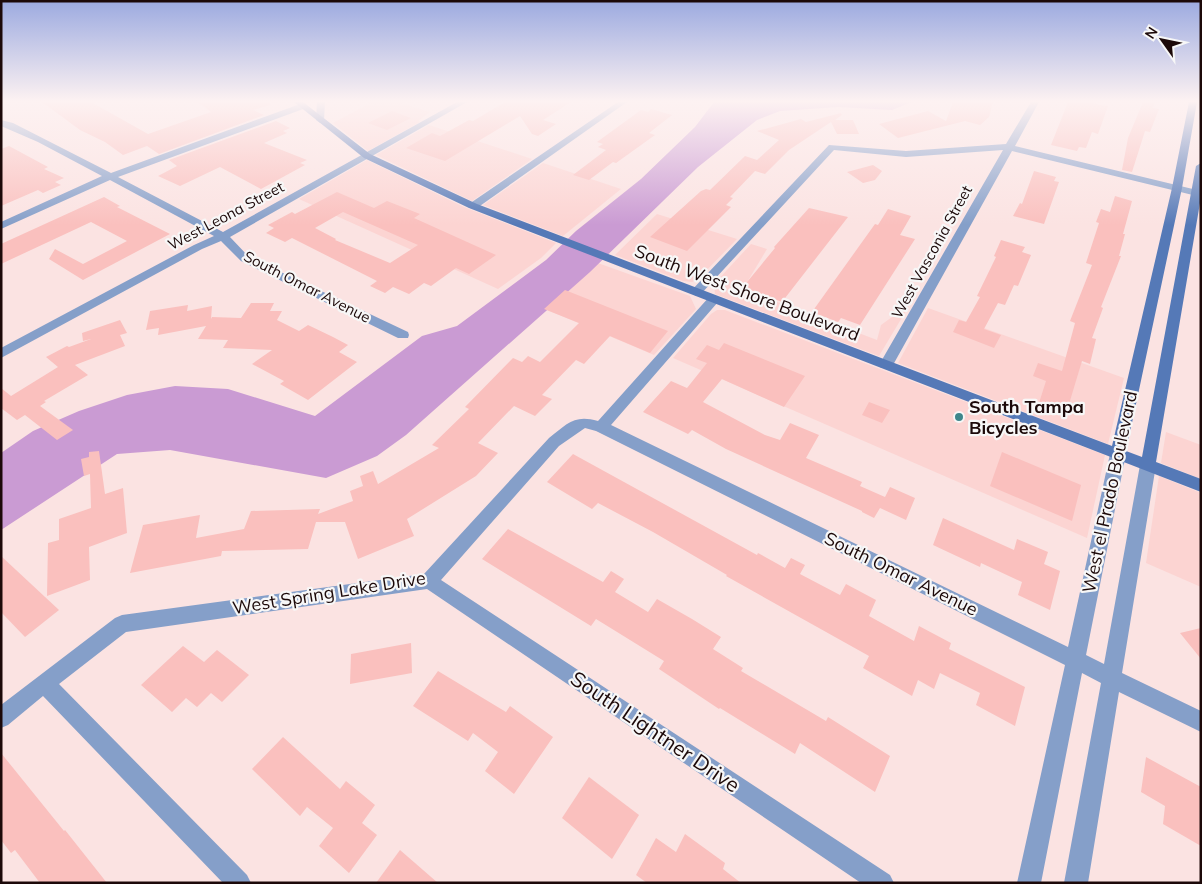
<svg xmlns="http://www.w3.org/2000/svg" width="1202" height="884" viewBox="0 0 1202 884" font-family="Mulish,sans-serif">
  <rect width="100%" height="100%" fill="#fbe3e2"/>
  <g fill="#fcd4d2">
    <path d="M372,102H397L430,112L418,121L420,122L368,151L333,123Z"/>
    <path d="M429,125L532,159L472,201L376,155Z"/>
    <path d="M367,160L464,207L556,243L541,258L498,289L299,199Z"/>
    <path d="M543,163L621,189L563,236L483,205Z"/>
    <path d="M657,214L737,239L698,279L692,282L683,281L615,255Z"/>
    <path d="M751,244L767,249L743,289L877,340L881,325L910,304L879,356L715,294L714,284Z"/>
    <path d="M595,262L690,296L696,309L654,355L543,308Z"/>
    <path d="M928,308L1124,378L1108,444L898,363Z"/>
    <path d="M717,310H725L1105,455L1087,538L673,358L711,314Z"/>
    <path d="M1166,432L1201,445V479L1161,463Z"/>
    <path d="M1159,476L1201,493V587L1146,563Z"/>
  </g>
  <path fill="#ca9bd3" d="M714,102H912L892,110L838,107L780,111L757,120L698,167L590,272L406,435L377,456L326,478L170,450L117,454L1,530V453L33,431L79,411L127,395L175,386L228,389L315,416L422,336L457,326L546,260L576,231L641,179L695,127Z"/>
  <g fill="#fac0be" fill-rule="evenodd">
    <path d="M42,102H91L148,134L211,112L198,102H270V105L253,110L264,115L159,154L147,146L123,155L105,142L80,130Z"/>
    <path d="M505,102H571L543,120L556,124L538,136L532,134L520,116L445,161L406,148L432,133L440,136L469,120L473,121Z"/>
    <path d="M953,102H993L989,117L980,125L965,121L898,138L879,124L928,111L946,121Z"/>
    <path d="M1068,102H1085L1108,106L1098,134L1092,132L1086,148L1079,147L1077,151L1051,145Z"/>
    <path d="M1143,102H1155L1153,108L1159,109L1150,132L1145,131L1132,172L1122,170L1128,138Z"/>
    <path d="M651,109L672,115L649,133L655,135L616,163L613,162L589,180L573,175L606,150L598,147L603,144L597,142L641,110L648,112Z"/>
    <path d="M392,111L411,118L387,130L368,123Z"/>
    <path d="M841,113L842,115L835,120H853L859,134H837L831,122L789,150L765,174L755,171L730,197L733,198L726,205L731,207L687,251L650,237L701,191L706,189L710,190L745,156L757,160L779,140L757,131L801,119L806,122Z"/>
    <path d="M276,121L290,128L283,131L287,133L264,143L307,160L300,163L305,165L261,189L220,167L180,186L158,176L177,166L169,160Z"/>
    <path d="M9,146L48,167L44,169L64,178L55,182L61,185L43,193L38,190L1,206V149Z"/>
    <path d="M873,165L882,171L875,180L863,183L847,172Z"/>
    <path d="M1034,171L1056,177L1054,181L1059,182L1044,224L1013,216L1020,203L1022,204Z"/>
    <path d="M337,192L374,208L387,201L420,214L414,218L496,255L469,274L456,268L431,286L424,283L409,294L393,287L385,293L370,286L377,281L292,238L285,242L266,233L274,228L268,225L292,212L295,214ZM343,212L418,245L390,263L335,240L336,239L315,228Z"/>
    <path d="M1115,196L1132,201L1123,234H1125L1119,256H1121L1101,307L1103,308L1092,338L1096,339L1090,364L1082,361L1066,414L1039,403L1046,381L1033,376L1038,363L1062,371L1075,323L1070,321L1092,265L1086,263L1099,223L1096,222L1101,209L1110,212Z"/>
    <path d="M104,197L120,206L117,207L170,234L83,280L49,259L55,249L83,264L127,241L91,222L1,264V244Z"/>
    <path d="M809,208L848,217L782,302L743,287L775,248L774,247Z"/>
    <path d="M888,209L911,216L900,235L915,239L860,325L841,318L838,322L812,312L875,224L878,225Z"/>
    <path d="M1001,240L1025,247L1022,252L1031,255L1018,286L1014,285L1005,305L998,303L984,329L1001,335L994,348L953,332L959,320L966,322L980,297L977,296L996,257L994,256Z"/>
    <path d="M565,290L668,331L650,353L610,336L584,364L576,360L542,395L552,399L535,416L514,406L478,443L498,453L476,476L407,519L414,536L358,559L345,522H316L308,549L222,551L221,556L130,573L143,525L200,515L196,538L244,529L251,511L320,509L318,514L353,501L350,491L363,486L360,476L373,471L378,484L439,448L432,445L469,409L465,407L513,358L522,362L528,356L540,362L579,323L544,309Z"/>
    <path d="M251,303H274L270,311H282L277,320L299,331L308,325L333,337L348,345L339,352L357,362L308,400L280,384L284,381L252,364L272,350L223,348L228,340L198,339L206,326L158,335L159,328L146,330L150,311L188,305L187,311L212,306L211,319L212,317L241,318Z"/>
    <path d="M120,320L127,333L120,335L125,346L75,365L88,375L44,401L46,402L40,406L73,430L57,440L25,415L17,420L1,408V388L11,396L58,367L46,357L67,346L69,347L91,339L83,341L82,333Z"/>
    <path d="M724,343L805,376L784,407L722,379L703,402L765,435L780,440L790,423L819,435L806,458L862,482L860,486L885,497L890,487L915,498L906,520L880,508L874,518L862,512V511L726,449L692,430L688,434L643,412L671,381L687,388L707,363L696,359L707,345L719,350Z"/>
    <path d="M869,402L890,410L882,423L862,415Z"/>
    <path d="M99,451L105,494L123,488L127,533L89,547L90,580L47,596L48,543L59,540V519L91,508L90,474L84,476L81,459L89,457V452Z"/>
    <path d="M1002,452L1081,485L1072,521L990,486Z"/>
    <path d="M573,454L757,555L758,553L785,568L791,558L805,565L800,574L840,595L846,584L876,600L869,616L914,641L919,626L951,643L949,649L1025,687L1015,726L976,705L980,693L940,673L934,689L918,680L912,696L863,668L869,656L726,576L727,575L653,532L598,503L592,509L547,482Z"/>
    <path d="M943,518L1014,550L1017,539L1048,552L1044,564L1060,571L1050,610L1018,595L1022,582L981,563L980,567L933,545Z"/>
    <path d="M508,529L603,582L611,571L624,579L615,592L648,612L657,599L692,619L721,637L713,649L743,668L741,671L826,721L828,717L890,756L875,792L800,743L795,754L720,708L719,709L659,669L664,661L596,619L591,626L482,559Z"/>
    <path d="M1,556L59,610L25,637L1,612Z"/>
    <path d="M1201,628V659L1180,633Z"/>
    <path d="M411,643L412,673L350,684L351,654Z"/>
    <path d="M183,646L204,662L217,650L249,675L222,702L211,693L197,707L186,698L172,712L141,685Z"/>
    <path d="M438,671L506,712L510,706L553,737L514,794L485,771L498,752L473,733L468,741L413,706Z"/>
    <path d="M283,737L340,789L346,781L375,805L362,823L377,835L349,873L319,846L333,828L307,807L300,816L252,769Z"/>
    <path d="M1,753L64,831L65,830L107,883H40L15,850L11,853L1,840Z"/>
    <path d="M1146,757L1201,787V846L1163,824L1165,806L1141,792Z"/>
    <path d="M589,777L639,815L612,859L562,818Z"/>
    <path d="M685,834L725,863L723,869L741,883H647L636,875L656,838L676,852Z"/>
    <path d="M400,850L438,883H376Z"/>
  </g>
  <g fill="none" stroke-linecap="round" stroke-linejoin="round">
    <g fill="#859fc9" fill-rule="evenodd">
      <path d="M317,102H325L324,120L320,123L316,120Z"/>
      <path d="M457,102H467L230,237L249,257L408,332L409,335L408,338H398L241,261L221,241L202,249L1,358V348L194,245L214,236L110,180L1,229V222L102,176L38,142L1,126V120L13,123L111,173L300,104H306V108L118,177L223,232Z"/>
      <path d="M618,102H627L477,208H469L468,206L469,204Z"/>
      <path d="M1031,102H1039L1015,146L1201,191V197L1012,151L893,365L891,368H881L879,365L1003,150L906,157L834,150L700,295L696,296L690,292L829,145L906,151L1006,144Z"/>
      <path d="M714,295L720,299L718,302L611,425L1068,647L1110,454L1113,450L1118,448L1123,450L1126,454L1086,655L1104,664L1140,465L1143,461L1148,459L1153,461L1156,465L1122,673L1201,711V732L1119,692L1088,883H1064L1101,683L1082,673L1041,883H1017L1065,665L596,431L585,428L559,446L441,580L890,875L894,883H861L427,589L126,632L59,684L247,875L251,883H223L43,696L8,725L1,728V705L115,618L122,615L424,574L549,438C567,424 574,414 598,421L710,296Z"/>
    </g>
    <path fill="#5579b7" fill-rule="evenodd" d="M294,102H303L370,154L477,204L1112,446L1172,188L1189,102H1197L1182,188L1126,451L1142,457L1196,166L1201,163V197L1156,462L1201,479V492L469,208L364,158Z"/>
  </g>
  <linearGradient id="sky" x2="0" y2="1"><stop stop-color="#9caae0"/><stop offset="0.45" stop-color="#fdf2f2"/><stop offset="1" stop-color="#fdf2f2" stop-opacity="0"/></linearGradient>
  <rect width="1202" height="225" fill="url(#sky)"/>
  <circle fill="#3e868b" stroke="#f7f7f7" stroke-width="2" cx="959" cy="417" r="5"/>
  <g text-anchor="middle" stroke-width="4.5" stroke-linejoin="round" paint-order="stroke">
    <g font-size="15" fill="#1c0909" stroke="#f7f7f7">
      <text transform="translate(226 216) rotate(-28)" y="5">West Leona Street</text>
      <text transform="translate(932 252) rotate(-61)" y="5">West Vasconia Street</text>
      <text transform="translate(307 287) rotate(27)" y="5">South Omar Avenue</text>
    </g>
    <g font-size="18" fill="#1c0909" stroke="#f7f7f7">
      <text transform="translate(747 293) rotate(21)" y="6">South West Shore Boulevard</text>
      <text transform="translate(1110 492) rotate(-78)" y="6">West el Prado Boulevard</text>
      <text transform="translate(901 574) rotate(26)" y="6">South Omar Avenue</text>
      <text transform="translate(329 593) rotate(-9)" y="6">West Spring Lake Drive</text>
    </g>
    <g font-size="18" font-weight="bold" fill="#1c0909" stroke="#f7f7f7" text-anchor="start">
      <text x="969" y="413">South Tampa<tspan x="969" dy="21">Bicycles</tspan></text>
    </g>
    <g font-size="21" fill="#1c0909" stroke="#f7f7f7">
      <text transform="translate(655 732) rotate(34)" y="7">South Lightner Drive</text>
    </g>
  </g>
  <rect width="1202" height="884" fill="none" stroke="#1c0909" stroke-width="5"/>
  <g transform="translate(1162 40) rotate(303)" stroke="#f7f7f7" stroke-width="4" paint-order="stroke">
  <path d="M0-4L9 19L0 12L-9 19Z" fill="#1c0909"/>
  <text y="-8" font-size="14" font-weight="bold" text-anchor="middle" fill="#1c0909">N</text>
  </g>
</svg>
